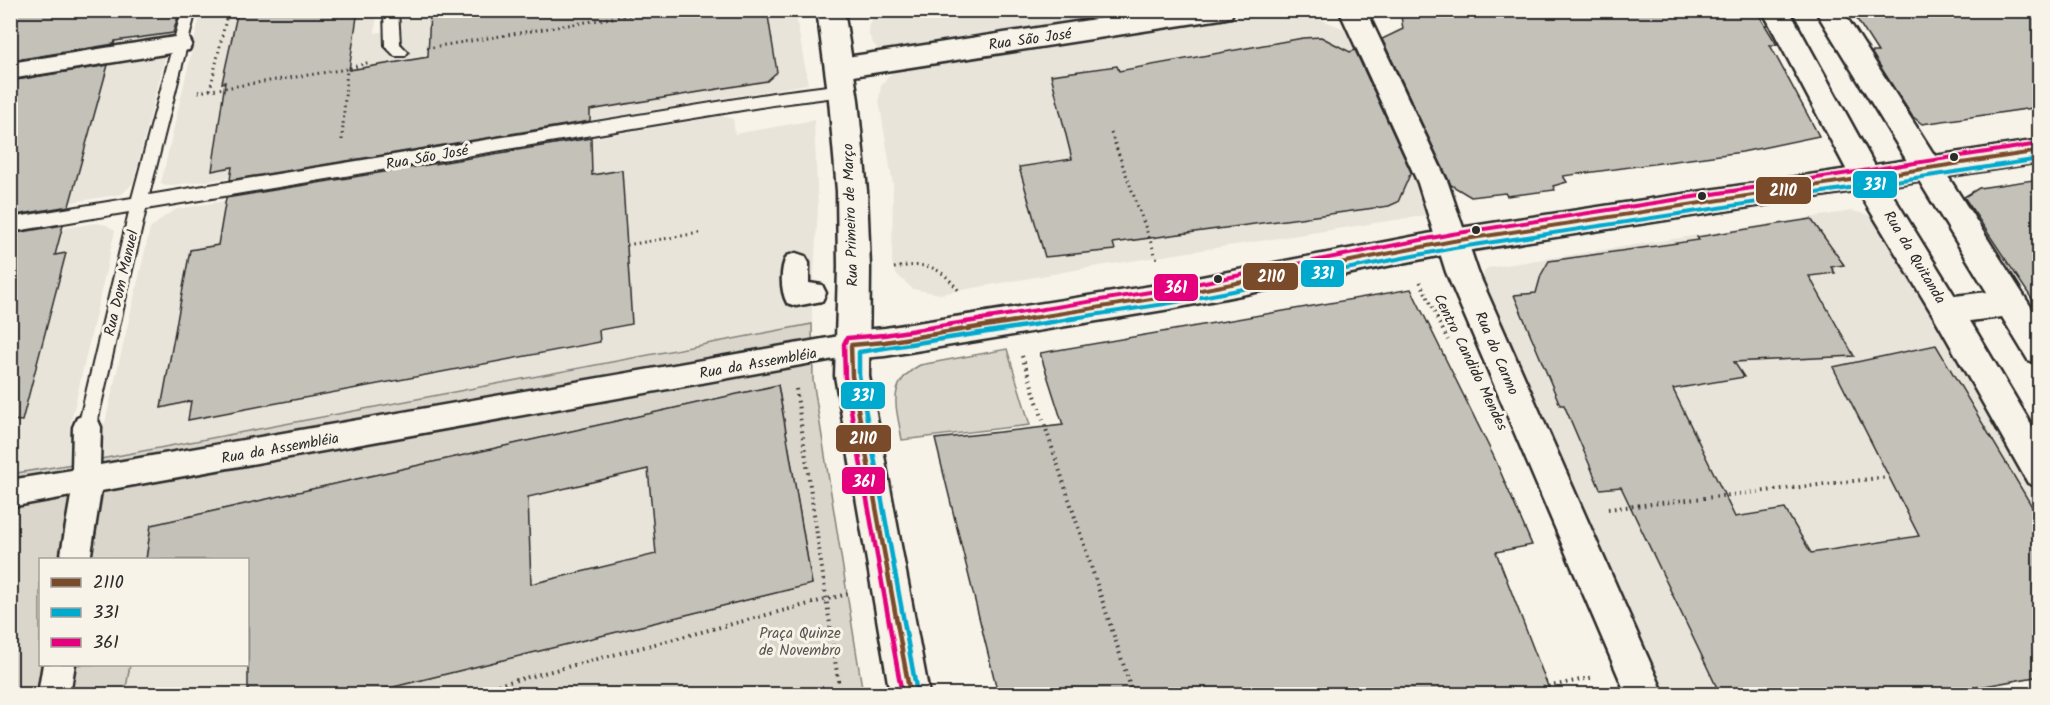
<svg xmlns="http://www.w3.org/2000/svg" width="2050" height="705" viewBox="0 0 2050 705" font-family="Kalam,sans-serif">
  <rect width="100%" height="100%" fill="#f7f3e8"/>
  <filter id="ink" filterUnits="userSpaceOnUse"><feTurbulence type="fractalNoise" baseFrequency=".0167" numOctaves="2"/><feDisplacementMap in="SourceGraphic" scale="12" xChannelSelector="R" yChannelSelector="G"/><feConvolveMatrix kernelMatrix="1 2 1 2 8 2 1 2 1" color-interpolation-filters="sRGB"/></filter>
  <g filter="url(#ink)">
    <g fill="#e8e4da" fill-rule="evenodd">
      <path d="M11,11H177L133,183L122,194L11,212Z"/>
      <path d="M201,11H377L375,33L398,29L400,11H795L808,84L278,172L165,186L161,183Z"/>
      <path d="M886,11H1176L889,53L877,48L872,42L868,32L869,24L875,16Z"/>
      <path d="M1275,11H1300L1350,31L1431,210L1427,215L1086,268L940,294L913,289L895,273L892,262L893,185L879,100L881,85L894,70L905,66Z"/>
      <path d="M722,116L733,119L735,134L814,120L818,208L812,307L813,379L863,694H11V237L96,223L107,225L115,231L69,430L105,423L150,229L165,216L177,209ZM40,560H248V664H40Z"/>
      <path d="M1852,211L1868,215L1878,221L1954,344L2039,498V677L1949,694H1653L1484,283V273L1487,268Z"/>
    </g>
    <g fill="#dad6cc" stroke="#82807c" stroke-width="1.5">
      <path d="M812,324L813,380L863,694H365L812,584L778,385L151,525L146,559L40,560V664L130,665L125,694H11V474L85,462Z"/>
      <path d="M1007,349L1030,425L902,440C897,408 885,384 920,365Z"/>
    </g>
    <g fill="#c4c1b9" stroke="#2b2b2b" stroke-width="1.5" fill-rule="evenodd">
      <path d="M10,10H180L173,33L115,41L114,44L10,61Z"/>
      <path d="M238,10H358L349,70L428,57L430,10H681L682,18L729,10H767L777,72L767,81L590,110V121L230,180L232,167L212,171L225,82L222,83Z"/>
      <path d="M1428,10H1756L1777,45H1770L1819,136L1742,152L1563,176L1567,182L1553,186L1555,190L1507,196L1505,193L1471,197L1451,185L1382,39L1403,29L1401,16Z"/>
      <path d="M1851,10H2040V107L1922,124L1912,116L1871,52H1878Z"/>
      <path d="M1321,37L1350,52L1355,50L1411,172L1398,202L1389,206L1113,243L1115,250L1045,257L1019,167L1072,159L1051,75L1117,66L1119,71L1303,38Z"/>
      <path d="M108,65L69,206L10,216V81Z"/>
      <path d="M591,138L592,175L622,170L632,324L599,330L600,342L188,420L191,401L161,408L190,250L218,245L226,198Z"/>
      <path d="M2040,179V311L1964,197L1979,188Z"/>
      <path d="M1811,219L1844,265L1831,267L1835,273L1809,276L1854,356L1734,362L1744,377L1673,389L1735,517L1785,509L1811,553L1919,536L1833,367L1936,345L2040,520V676L1941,694H1720L1621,487L1600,489L1564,405H1560L1514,295L1536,293L1541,275L1549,261L1699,240L1697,237Z"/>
      <path d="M63,225L55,255L66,253L22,421L10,420V234Z"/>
      <path d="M1411,289L1494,457L1532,545L1496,552L1551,694H998L935,439L1063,425L1040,353Z"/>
      <path d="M778,385L812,584L365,694H248V560H146L151,525ZM648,469L656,554L531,584L528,497Z"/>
    </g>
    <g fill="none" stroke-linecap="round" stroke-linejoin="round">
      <defs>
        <g id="service">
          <path d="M182,10H196L149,195L773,93L843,84L848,86L851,90L848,94L843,96L773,105L146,209L96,427L94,433L87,435L80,433L78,427L129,212L10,232V218L132,198Z"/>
          <path d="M384,10H398L400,44L408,52L405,56H395L385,46Z"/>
        </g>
        <g id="pedestrian">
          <path d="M181,36L189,38L192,44L189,50L10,79V63Z"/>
          <path d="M796,253L805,256L809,263V283L822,285L826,293L822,301L796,306L787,303C780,290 780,268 787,256Z"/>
          <path d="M851,334L861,337L864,345L861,353L851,356L101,491L90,560H60L71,496L10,507V480L72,470L73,427L77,418L87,414L97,418L101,427L100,465Z"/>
          <path d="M43,664H75L70,694H38Z"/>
        </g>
        <g id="minor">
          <path d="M1155,10H1234L1231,17L1221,19L840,78L830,75L826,68L830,61L840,58Z"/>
          <path d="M1339,10H1366L1448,183L1478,272L1664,694H1626L1446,272L1418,183Z"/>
          <path d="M1762,10H1789L1876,168L1955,296L1987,292L1815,10H1842L2040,321V364L2028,360L2002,317L1970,321L2040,439V488L2028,483L1936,320L1854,184Z"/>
        </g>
        <path id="tertiary" d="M2040,140V162L1453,253L1170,309L885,356L851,359L839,355L835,345L839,335L851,331L885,328L1170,283L1453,229Z"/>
        <path id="primary" d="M817,10H844L858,100L867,191L870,267L869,376L929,694H890L835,376L838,267L837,191L829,100Z"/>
      </defs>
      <use href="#service" stroke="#2b2b2b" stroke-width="4"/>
      <use href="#pedestrian" stroke="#2b2b2b" stroke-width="5"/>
      <use href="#minor" stroke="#2b2b2b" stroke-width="5"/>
      <use href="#tertiary" stroke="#2b2b2b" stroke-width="5"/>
      <use href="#primary" stroke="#2b2b2b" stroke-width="5"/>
      <g stroke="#2b2b2b" stroke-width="3" stroke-dasharray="1.5 4" stroke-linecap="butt">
        <path d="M427,48L660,10"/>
        <path d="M210,90L228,10"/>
        <path d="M198,92L347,69L370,62"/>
        <path d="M1111,133L1158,262"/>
        <path d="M342,140L347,69"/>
        <path d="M627,245L699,233"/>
        <path d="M894,268C926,262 939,265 959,291"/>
        <path d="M1420,282L1438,319"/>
      </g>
      <g stroke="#2b2b2b" stroke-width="4" stroke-dasharray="1.5 4.5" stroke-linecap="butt">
        <path d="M1437,318L1448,340"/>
        <path d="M1022,356L1133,694"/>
        <path d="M796,389L840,694"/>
        <path d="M1608,509L1888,477"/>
        <path d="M463,694L851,593"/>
        <path d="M1513,694L1594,677"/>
      </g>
      <use href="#service" fill="#f7f3e8" fill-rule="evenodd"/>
      <use href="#pedestrian" fill="#f7f3e8" fill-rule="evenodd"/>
      <use href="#minor" fill="#f7f3e8" fill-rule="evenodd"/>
      <use href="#tertiary" fill="#f7f3e8" fill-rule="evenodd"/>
      <use href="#primary" fill="#f7f3e8" fill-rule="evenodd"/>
      <defs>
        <path id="bus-1-far1" d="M1026,319L1170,296L1453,241L2040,151"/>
        <path id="bus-1" d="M910,694L852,376L851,345L885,342L1035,318"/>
        <path id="bus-2-far1" d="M1067,319L1171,303L1454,248L2040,159"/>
        <path id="bus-2" d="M917,693L859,375V352L1077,318"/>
        <path id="bus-3-far1" d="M981,319L1169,289L1452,234L2039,144"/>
        <path id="bus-3" d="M902,694L845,377L844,344L847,338L884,335L991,318"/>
      </defs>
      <use href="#bus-1-far1" stroke="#f7f3e8" stroke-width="8"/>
      <use href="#bus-1" stroke="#f7f3e8" stroke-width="9"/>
      <use href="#bus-2-far1" stroke="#f7f3e8" stroke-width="8"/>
      <use href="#bus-2" stroke="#f7f3e8" stroke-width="9"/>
      <use href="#bus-3-far1" stroke="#f7f3e8" stroke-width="8"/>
      <use href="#bus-3" stroke="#f7f3e8" stroke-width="9"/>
      <use href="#bus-1-far1" stroke="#7a4b2a" stroke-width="4"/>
      <use href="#bus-1" stroke="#7a4b2a" stroke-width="4.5"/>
      <use href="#bus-2-far1" stroke="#00a9ce" stroke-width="4"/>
      <use href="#bus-2" stroke="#00a9ce" stroke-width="4.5"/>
      <use href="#bus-3-far1" stroke="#e5007d" stroke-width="4"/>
      <use href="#bus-3" stroke="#e5007d" stroke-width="4.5"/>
    </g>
  </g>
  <g fill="#2b2b2b" stroke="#f7f3e8" stroke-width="2">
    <circle cx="1954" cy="157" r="5"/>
    <circle cx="1702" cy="196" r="5"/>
    <circle cx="1476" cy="230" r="5"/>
    <circle cx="1218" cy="279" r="5"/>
  </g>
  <g text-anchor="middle" stroke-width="6" stroke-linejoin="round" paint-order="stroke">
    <g font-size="15" fill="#2b2b2b" stroke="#f7f3e8">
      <text transform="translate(1030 39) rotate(-8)" y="5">Rua São José</text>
      <text transform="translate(427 157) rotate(-10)" y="5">Rua São José</text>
      <text transform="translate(850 215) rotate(-92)" y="5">Rua Primeiro de Março</text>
      <text transform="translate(1915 257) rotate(59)" y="5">Rua da Quitanda</text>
      <text transform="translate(121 283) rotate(-77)" y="5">Rua Dom Manuel</text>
      <text transform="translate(1497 353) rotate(67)" y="5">Rua do Carmo</text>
      <text transform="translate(1471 362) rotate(64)" y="5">Centro Candido Mendes</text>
      <text transform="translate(758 363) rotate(-10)" y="5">Rua da Assembléia</text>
      <text transform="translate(280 448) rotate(-10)" y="5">Rua da Assembléia</text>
    </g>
    <g font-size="15" fill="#575653" stroke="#f7f3e8">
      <text x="800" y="638">Praça Quinze<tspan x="800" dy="17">de Novembro</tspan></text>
    </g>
  </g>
  <g stroke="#f7f3e8" stroke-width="2">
    <rect x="1852" y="170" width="46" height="29" rx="6" fill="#00a9ce"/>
    <rect x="1755" y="176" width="57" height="29" rx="6" fill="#7a4b2a"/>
    <rect x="1300" y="259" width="45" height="29" rx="6" fill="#00a9ce"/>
    <rect x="1242" y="262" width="57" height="29" rx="6" fill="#7a4b2a"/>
    <rect x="1153" y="273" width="46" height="29" rx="6" fill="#e5007d"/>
    <rect x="840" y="381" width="46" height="29" rx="6" fill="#00a9ce"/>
    <rect x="835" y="424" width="57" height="29" rx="6" fill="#7a4b2a"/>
    <rect x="841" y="466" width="45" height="29" rx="6" fill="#e5007d"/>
  </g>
  <g font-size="16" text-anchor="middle" font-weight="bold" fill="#fff">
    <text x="1875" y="190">331</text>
    <text x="1783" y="196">2110</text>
    <text x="1323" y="279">331</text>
    <text x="1271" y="282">2110</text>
    <text x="1176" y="293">361</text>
    <text x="863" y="401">331</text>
    <text x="863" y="444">2110</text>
    <text x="864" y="487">361</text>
  </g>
  <rect width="2050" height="705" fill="none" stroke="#f7f3e8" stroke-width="36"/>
  <rect x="18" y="18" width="2014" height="669" fill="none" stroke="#2b2b2b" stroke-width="2" filter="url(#ink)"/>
  <rect x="39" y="558" width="210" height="108" fill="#f7f3e8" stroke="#a5a39c" stroke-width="1.5"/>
  <rect x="51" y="578" width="30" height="9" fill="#7a4b2a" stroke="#a5a39c" stroke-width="1.5"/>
  <text x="93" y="588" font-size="18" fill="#2b2b2b">2110</text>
  <rect x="51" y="608" width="30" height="9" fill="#00a9ce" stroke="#a5a39c" stroke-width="1.5"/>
  <text x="93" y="618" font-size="18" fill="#2b2b2b">331</text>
  <rect x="51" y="638" width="30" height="9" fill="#e5007d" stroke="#a5a39c" stroke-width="1.5"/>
  <text x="93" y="648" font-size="18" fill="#2b2b2b">361</text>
</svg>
